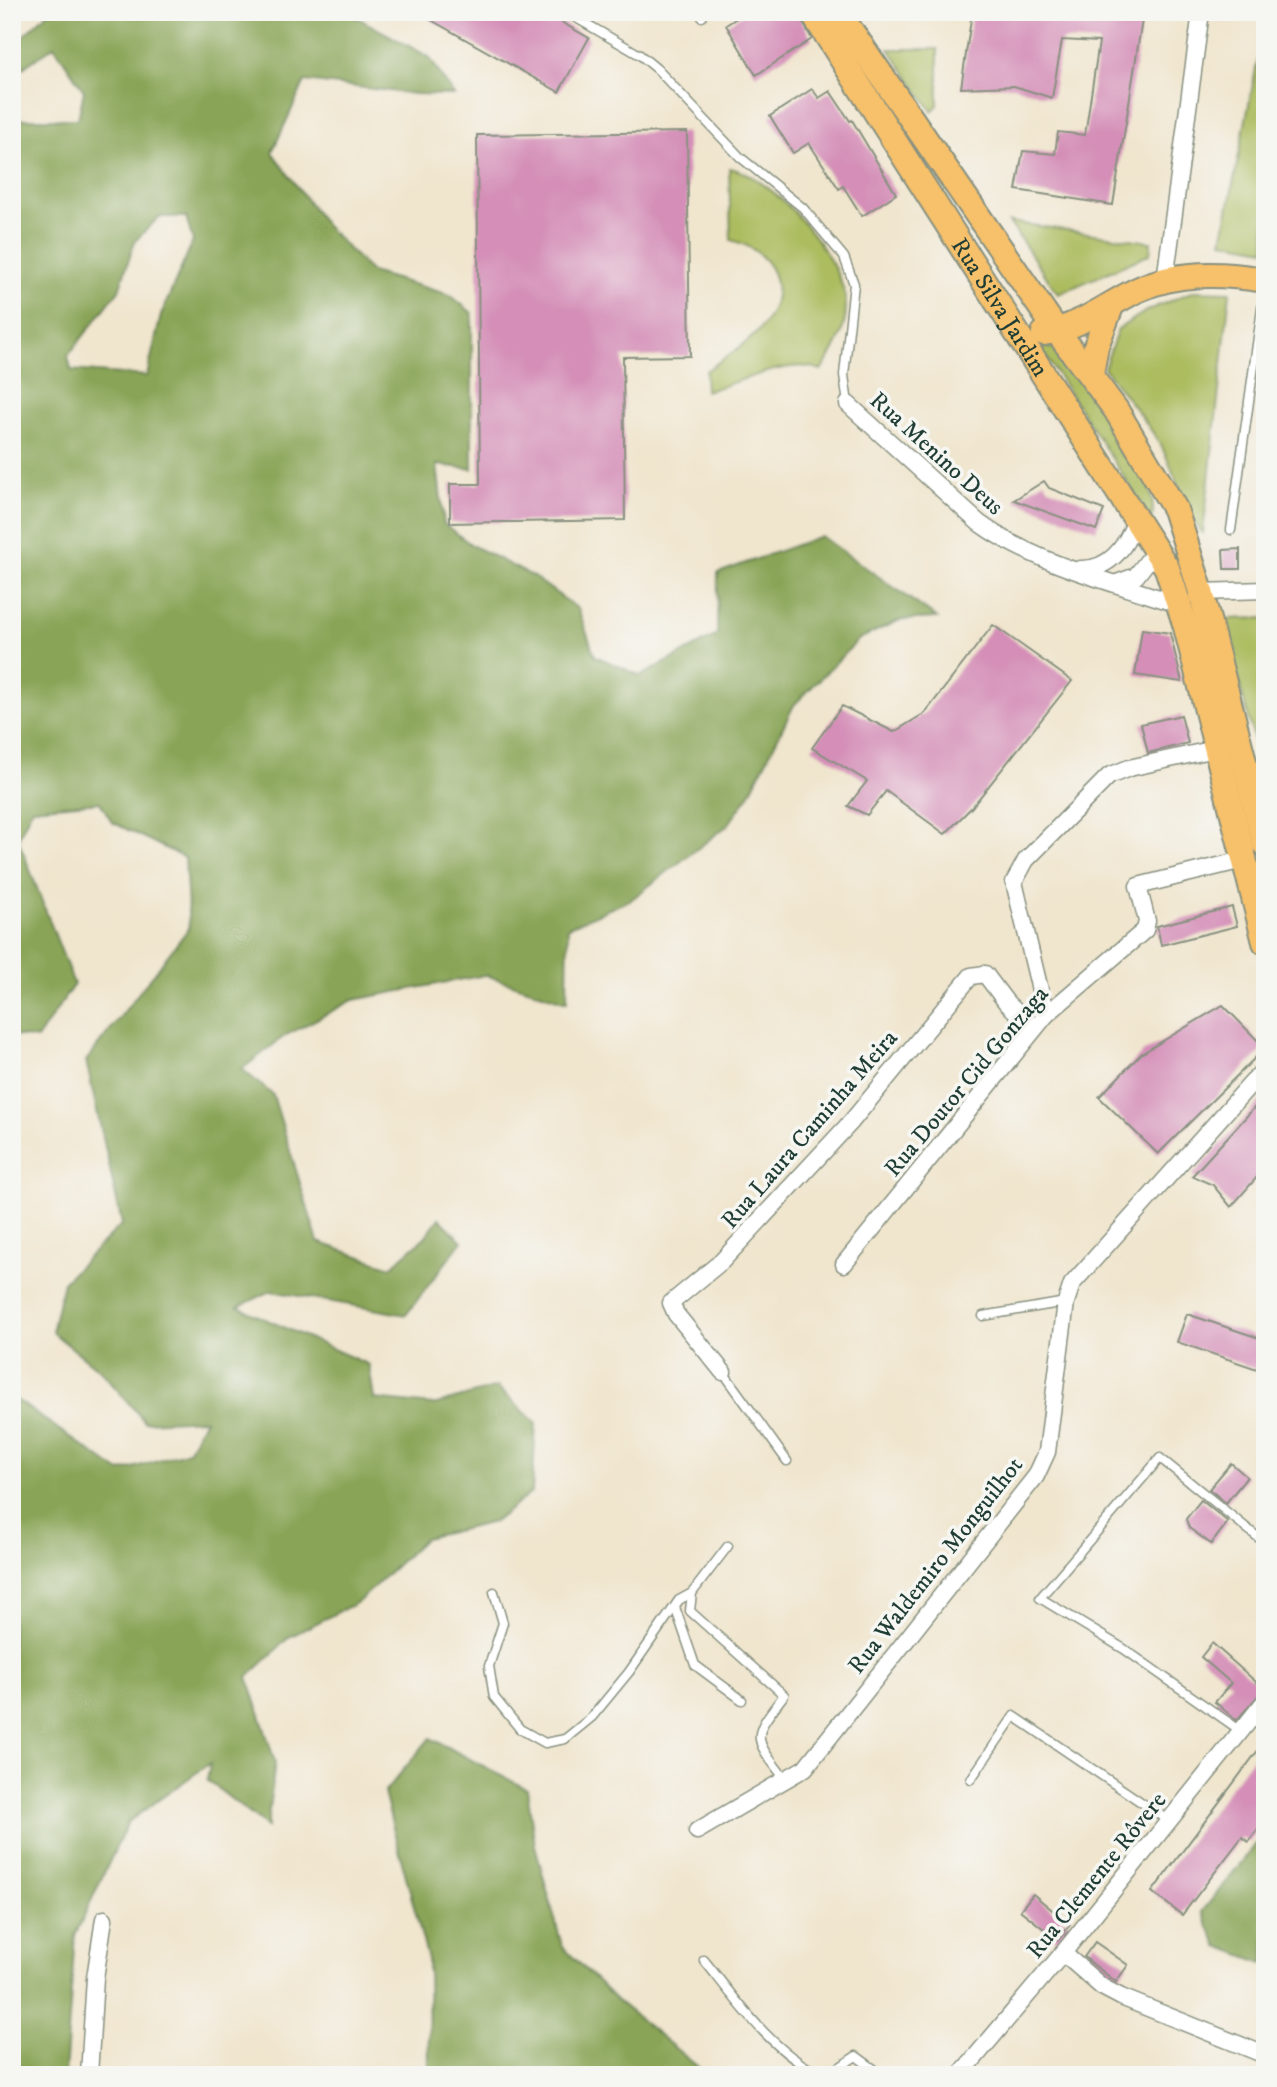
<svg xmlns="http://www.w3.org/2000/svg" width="1277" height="2087" viewBox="0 0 1277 2087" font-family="'IM FELL DW Pica',serif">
  <rect width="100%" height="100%" fill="#f6f6f2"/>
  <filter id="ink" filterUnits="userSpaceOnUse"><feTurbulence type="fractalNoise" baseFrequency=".0143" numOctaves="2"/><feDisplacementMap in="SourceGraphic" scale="14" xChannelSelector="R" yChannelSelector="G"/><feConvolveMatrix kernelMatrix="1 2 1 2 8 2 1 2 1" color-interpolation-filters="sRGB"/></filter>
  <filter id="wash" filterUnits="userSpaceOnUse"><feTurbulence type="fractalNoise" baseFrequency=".00686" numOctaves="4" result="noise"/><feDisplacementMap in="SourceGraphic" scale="28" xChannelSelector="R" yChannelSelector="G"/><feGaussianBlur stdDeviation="1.57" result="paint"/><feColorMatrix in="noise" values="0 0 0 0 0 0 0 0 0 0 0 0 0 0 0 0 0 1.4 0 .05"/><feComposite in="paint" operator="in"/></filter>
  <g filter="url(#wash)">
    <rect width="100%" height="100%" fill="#f0e5cd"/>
    <g fill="#acbc5f" stroke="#667c4a" stroke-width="2">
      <path d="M1265,23V249L1222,241Z"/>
      <path d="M889,49H938V105L932,111Z"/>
      <path d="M729,168C772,174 846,262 846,306C846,331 835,351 821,370C791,356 737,384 705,391L706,371C726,356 756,340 768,318C789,281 768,250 731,240Z"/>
      <path d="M1009,222L1151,242L1150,254L1058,294Z"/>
      <path d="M1194,291L1230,292L1203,533C1186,516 1174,467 1160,444C1144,417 1122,393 1104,368L1118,329L1148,310Z"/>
      <path d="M1039,346L1060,349C1087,387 1163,474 1152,520Z"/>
      <path d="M1265,618V783L1223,619Z"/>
    </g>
    <g fill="#89a456" stroke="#547045" stroke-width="2" fill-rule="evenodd">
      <path d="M49,12H347L429,57L454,95L415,94L305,81L272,152L326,226L371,272L450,295L472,313V469L437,465L444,524L473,546L534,577L578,609L595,656L641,676L717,635L718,573L821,536L937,618L900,620L859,639L794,705L749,795L728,825L632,899L568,927L567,1002L485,975L353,1000L286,1035L242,1069L273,1095L318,1242L391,1267L425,1237L439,1218L462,1241L406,1315L271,1291L238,1307L369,1365L374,1399L433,1405L497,1387L536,1423L532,1492L494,1522L425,1538L358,1602L289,1637L248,1677L275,1762L267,1827L207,1780L210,1763L128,1822L75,1935L65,2075H12V1397L120,1472L188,1451L205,1419L145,1422L101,1371L52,1332L63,1282L122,1224L86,1061L189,928L185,858L112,822L100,802L32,808L18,839L74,984L37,1039L12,1035V119H78L84,91L54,46L17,72L12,70V46ZM159,217H186L193,241L161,315L147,376L71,370L68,356L119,290L135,241Z"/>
      <path d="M430,1738L527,1789L535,1845L562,1946L616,2000L708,2075H429L428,1960L384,1793Z"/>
      <path d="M1265,1839V1962L1263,1963L1218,1946L1202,1912L1259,1840Z"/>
    </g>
    <g id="blocks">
      <g fill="#d48eb7">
        <path d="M417,12H543L589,38L559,92Z"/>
        <path d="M746,12H797L812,39L756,75L726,25Z"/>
        <path d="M972,12H1091L1142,20L1113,205L1016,190L1023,151L1055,154L1058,132L1085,135L1099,42L1062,40L1052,98L1014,86L961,88Z"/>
        <path d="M812,89L819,98L830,91L850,121L852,120L896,194L862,216L843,186L839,189L809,143L793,153L770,116Z"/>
        <path d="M687,132L690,356L623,357L625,520L450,523V484H480L477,135Z"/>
        <path d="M1044,481L1049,488L1104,510L1096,530L1014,500Z"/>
        <path d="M1240,549V569H1224L1223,550Z"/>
        <path d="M993,625L1072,681L972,807L945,834L886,791L867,815L848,806L867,781L812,748L842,706L894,732L925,713Z"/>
        <path d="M1142,629L1170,633L1182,682L1135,675Z"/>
        <path d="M1181,715L1188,743L1148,753L1141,724Z"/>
        <path d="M1232,907L1237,926L1161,945L1157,926Z"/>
        <path d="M1223,1005L1265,1048L1158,1154L1099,1097L1141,1054Z"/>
        <path d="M1265,1096V1168L1231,1207L1213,1185L1192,1176Z"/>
        <path d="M1187,1314L1265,1340L1260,1370L1177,1342Z"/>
        <path d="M1231,1463L1247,1477L1226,1503L1209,1489Z"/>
        <path d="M1201,1500L1228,1522L1211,1544L1189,1528L1186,1519Z"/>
        <path d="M1212,1643L1264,1689L1237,1720L1215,1702L1231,1683L1201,1657Z"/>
        <path d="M1265,1741V1820L1249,1842L1242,1837L1182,1915L1152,1892Z"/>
        <path d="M1033,1894L1070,1925L1058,1940L1020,1910Z"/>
        <path d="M1095,1942L1128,1965L1116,1982L1084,1957Z"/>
      </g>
    </g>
  </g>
  <g filter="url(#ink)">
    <use href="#blocks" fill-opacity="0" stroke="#889180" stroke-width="2"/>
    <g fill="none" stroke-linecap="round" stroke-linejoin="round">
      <defs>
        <g id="service">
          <path d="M566,12L640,55L657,69L740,157L803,208L844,257L854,284L844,375L848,404"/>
          <path d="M700,12L702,17"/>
          <path d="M1231,530L1265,287"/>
          <path d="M983,1316L1066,1302"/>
          <path d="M723,1372L787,1461"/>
          <path d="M728,1546L692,1593L690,1611L784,1695C751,1738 752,1736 785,1779"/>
          <path d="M494,1592L503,1623L489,1666L494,1697L520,1729L545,1743L565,1739L592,1717L629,1672L679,1600L692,1593"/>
          <path d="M675,1607L695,1665L742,1700"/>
          <path d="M1241,1731L1124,1649L1040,1598L1160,1458L1265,1543"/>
          <path d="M971,1779L1014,1716L1169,1821"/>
          <path d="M704,1960C737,2001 772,2052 821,2075"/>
          <path d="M828,2075L856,2056L882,2075"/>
        </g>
        <g id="minor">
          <path d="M1165,280L1201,12"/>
          <path d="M848,404L979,523C1037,565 1113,582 1180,605"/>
          <path d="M1080,569C1111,570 1127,545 1136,519"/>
          <path d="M1117,583L1136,576L1156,550"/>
          <path d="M1201,592L1265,590"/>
          <path d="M1046,1015L1014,882L1026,860L1109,776L1129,768L1215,749"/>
          <path d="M844,1264L1046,1015L1145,930L1147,921L1138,886L1243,860"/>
          <path d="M723,1372L676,1314L671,1303L722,1261L851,1122L971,976L985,974L1006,1002L1034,1029"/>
          <path d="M697,1831L805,1768L1036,1476L1047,1452L1066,1302L1072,1284L1265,1068"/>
          <path d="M1063,1953L1102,1987L1121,1997L1265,2055"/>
          <path d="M89,2075L95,1978L104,1919"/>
          <path d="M960,2075L1063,1953L1265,1701"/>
        </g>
        <g id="primary">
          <path id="s1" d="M812,12L1167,568L1186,627L1265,942"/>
          <path d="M838,12L1057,331L1116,410L1175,509L1201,592L1265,844"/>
          <path d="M1044,333C1078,328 1107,305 1137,290C1177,271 1222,273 1265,280"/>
          <path d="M1091,374L1096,346L1112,304"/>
        </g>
      </defs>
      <use href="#service" stroke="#889180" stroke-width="11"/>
      <use href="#minor" stroke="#889180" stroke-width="19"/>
      <use href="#primary" stroke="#889180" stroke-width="28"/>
      <use href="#service" stroke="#fff" stroke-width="8"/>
      <use href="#minor" stroke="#fff" stroke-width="16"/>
      <use href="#primary" stroke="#f7c06b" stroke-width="24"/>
    </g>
  </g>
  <g text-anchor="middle" stroke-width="7" stroke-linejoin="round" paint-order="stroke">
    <g font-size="24" fill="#1f3d34" stroke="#f6f6f2">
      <text dy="8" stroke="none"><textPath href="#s1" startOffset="350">Rua Silva Jardim</textPath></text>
      <text transform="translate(937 453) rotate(42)" y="8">Rua Menino Deus</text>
      <text transform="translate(966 1081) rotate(-50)" y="8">Rua Doutor Cid Gonzaga</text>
      <text transform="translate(809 1129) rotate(-49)" y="8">Rua Laura Caminha Meira</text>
      <text transform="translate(935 1565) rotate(-52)" y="8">Rua Waldemiro Monguilhot</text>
      <text transform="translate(1096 1875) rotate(-51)" y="8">Rua Clemente Rôvere</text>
    </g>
  </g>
  <rect width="1277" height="2087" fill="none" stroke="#f6f6f2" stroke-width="42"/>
</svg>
